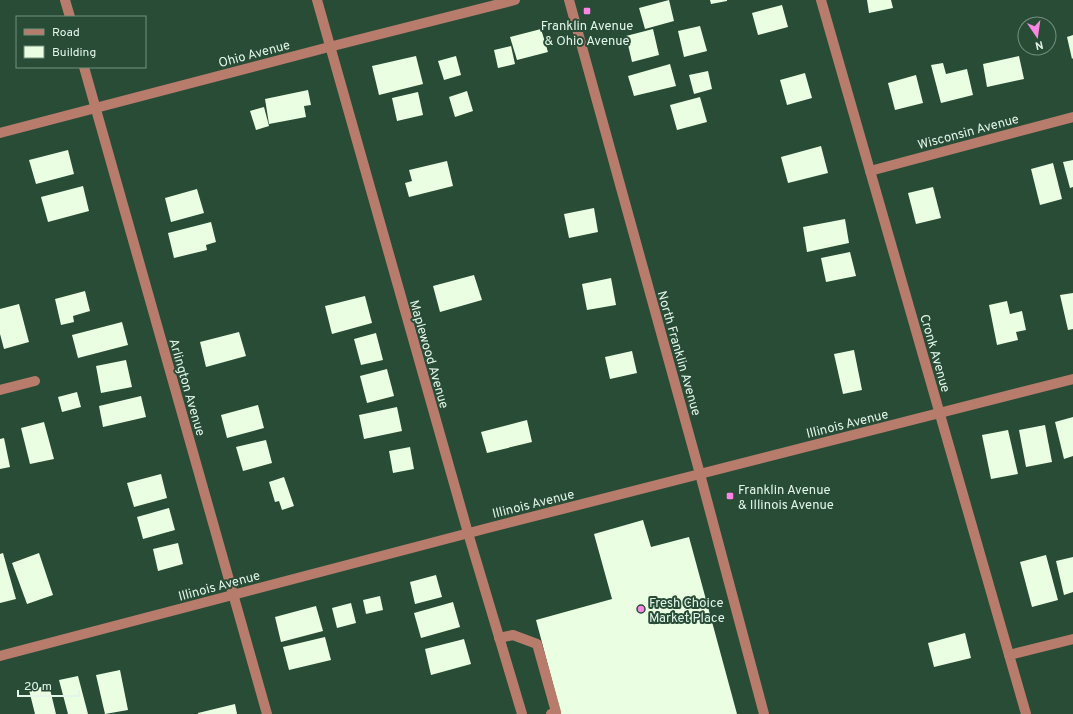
<svg xmlns="http://www.w3.org/2000/svg" width="1073" height="714" viewBox="0 0 1073 714" font-family="Overpass,sans-serif">
  <rect width="100%" height="100%" fill="#294c37"/>
  <g fill="#eaffe1">
    <path d="M669,0L674,21L645,29L639,8Z"/>
    <path d="M710,0H727V1L711,4Z"/>
    <path d="M867,0H891L893,8L869,13Z"/>
    <path d="M782,5L788,27L758,35L752,13Z"/>
    <path d="M700,26L707,51L684,57L678,31Z"/>
    <path d="M541,29L548,52L517,60L510,37Z"/>
    <path d="M653,29L659,55L632,62L626,36Z"/>
    <path d="M1073,35V58L1072,59L1067,37Z"/>
    <path d="M511,46L515,64L498,68L494,50Z"/>
    <path d="M416,56L423,84L379,95L372,66Z"/>
    <path d="M456,56L461,75L444,80L438,61Z"/>
    <path d="M1019,56L1024,79L987,87L983,64Z"/>
    <path d="M943,63L946,74L967,69L973,95L941,103L931,65Z"/>
    <path d="M670,64L676,86L634,96L628,76Z"/>
    <path d="M708,71L712,89L694,94L689,75Z"/>
    <path d="M805,73L812,98L787,105L780,80Z"/>
    <path d="M916,75L923,103L895,110L888,83Z"/>
    <path d="M308,90L311,105L304,106L306,117L269,124L265,99Z"/>
    <path d="M467,91L473,111L455,117L449,97Z"/>
    <path d="M418,92L423,115L397,121L392,98Z"/>
    <path d="M700,97L707,122L677,130L670,105Z"/>
    <path d="M264,107L269,126L256,130L250,111Z"/>
    <path d="M821,146L828,173L788,183L781,157Z"/>
    <path d="M68,150L74,174L36,184L29,160Z"/>
    <path d="M1073,160V187L1070,188L1063,162Z"/>
    <path d="M447,161L453,186L409,197L405,183L412,181L409,170Z"/>
    <path d="M1053,163L1062,199L1040,205L1031,169Z"/>
    <path d="M83,186L89,211L48,222L41,197Z"/>
    <path d="M933,187L941,218L916,224L908,193Z"/>
    <path d="M197,189L204,213L171,222L165,198Z"/>
    <path d="M594,208L598,232L569,238L564,214Z"/>
    <path d="M845,219L849,243L807,252L803,227Z"/>
    <path d="M211,222L216,242L206,245L207,250L174,258L168,233Z"/>
    <path d="M850,252L856,276L826,282L821,258Z"/>
    <path d="M474,275L482,300L440,312L433,286Z"/>
    <path d="M611,278L616,305L587,310L582,284Z"/>
    <path d="M85,291L90,311L73,316L74,322L61,325L55,299Z"/>
    <path d="M1073,293V329L1068,330L1060,295Z"/>
    <path d="M365,296L372,323L332,334L325,306Z"/>
    <path d="M1007,301L1010,314L1022,311L1026,330L1016,332L1018,340L997,345L989,305Z"/>
    <path d="M19,304L29,342L4,349L0,334V309Z"/>
    <path d="M122,322L128,345L78,358L72,335Z"/>
    <path d="M239,332L246,356L206,367L200,342Z"/>
    <path d="M376,333L383,360L361,365L354,339Z"/>
    <path d="M854,350L862,390L843,394L834,354Z"/>
    <path d="M632,351L637,373L610,379L605,357Z"/>
    <path d="M126,360L132,387L101,393L96,366Z"/>
    <path d="M387,369L394,396L367,403L360,376Z"/>
    <path d="M77,392L81,407L62,412L58,397Z"/>
    <path d="M141,396L146,417L103,427L99,406Z"/>
    <path d="M258,405L264,428L227,438L221,415Z"/>
    <path d="M397,407L402,431L364,439L359,415Z"/>
    <path d="M1073,417V456L1064,459L1055,422Z"/>
    <path d="M527,420L532,442L487,453L481,432Z"/>
    <path d="M44,422L54,459L30,464L21,428Z"/>
    <path d="M1045,425L1052,462L1026,467L1019,430Z"/>
    <path d="M1008,430L1018,474L991,479L982,435Z"/>
    <path d="M4,438L10,467L0,469V439Z"/>
    <path d="M266,440L272,463L243,471L236,447Z"/>
    <path d="M410,447L414,469L393,473L389,451Z"/>
    <path d="M161,474L167,498L134,507L127,483Z"/>
    <path d="M284,477L294,506L282,510L279,501L275,502L269,482Z"/>
    <path d="M169,508L175,530L143,539L137,517Z"/>
    <path d="M643,520L651,547L689,537L737,714H561L536,620L612,599L594,534Z"/>
    <path d="M178,543L183,564L158,571L153,549Z"/>
    <path d="M3,553L16,599L0,603V554Z"/>
    <path d="M39,553L53,595L27,604L12,563Z"/>
    <path d="M1046,555L1058,600L1032,607L1020,562Z"/>
    <path d="M1073,557V592L1064,595L1056,561Z"/>
    <path d="M436,575L442,597L415,604L410,582Z"/>
    <path d="M380,596L383,610L366,614L363,600Z"/>
    <path d="M453,602L460,627L421,638L414,613Z"/>
    <path d="M351,603L356,623L337,628L332,608Z"/>
    <path d="M316,606L323,631L281,642L275,617Z"/>
    <path d="M965,633L971,658L934,667L928,643Z"/>
    <path d="M325,637L331,660L289,670L283,647Z"/>
    <path d="M464,639L471,664L431,675L425,649Z"/>
    <path d="M120,670L128,710L105,714L96,675Z"/>
    <path d="M78,676L88,714H68L59,680Z"/>
    <path d="M49,685L56,714H35L29,690Z"/>
    <path d="M235,704L237,714H198V713Z"/>
  </g>
  <g fill="none" stroke-linecap="round" stroke-linejoin="round">
    <g stroke="#b77c6b" stroke-width="10">
      <path d="M65,0L70,17"/>
      <path d="M317,0L468,533L522,714"/>
      <path d="M569,0L700,474L764,714"/>
      <path d="M821,0L1026,714"/>
      <path d="M84,67L267,714"/>
      <path d="M0,133L329,47L515,0"/>
      <path d="M870,171L1073,117"/>
      <path d="M0,390L35,381"/>
      <path d="M499,638L513,635L537,644L556,712L551,714"/>
      <path d="M1009,655L1073,639"/>
      <path d="M0,656L488,528L1073,379"/>
    </g>
  </g>
  <g fill="#fd86e2" stroke="#294c37" stroke-width="1.5">
    <rect x="583" y="7" width="8" height="8" rx="2"/>
    <rect x="726" y="492" width="8" height="8" rx="2"/>
    <circle cx="641" cy="609" r="4"/>
  </g>
  <g text-anchor="middle" stroke-width="4" stroke-linejoin="round" paint-order="stroke">
    <g font-size="13" fill="#e2f6e9" stroke="#294c37" text-anchor="start">
      <text x="587" y="30" text-anchor="middle">Franklin Avenue<tspan x="587" dy="15">&amp; Ohio Avenue</tspan></text>
      <text x="738" y="494">Franklin Avenue<tspan x="738" dy="15">&amp; Illinois Avenue</tspan></text>
      <text x="649" y="607">Fresh Choice<tspan x="649" dy="15">Market Place</tspan></text>
    </g>
    <g font-size="13" fill="#e2f6e9" stroke="#294c37">
      <text transform="translate(254 53) rotate(-15)" y="5">Ohio Avenue</text>
      <text transform="translate(968 131) rotate(-15)" y="5">Wisconsin Avenue</text>
      <text transform="translate(680 353) rotate(74)" y="5">North Franklin Avenue</text>
      <text transform="translate(936 353) rotate(74)" y="5">Cronk Avenue</text>
      <text transform="translate(430 354) rotate(74)" y="5">Maplewood Avenue</text>
      <text transform="translate(188 387) rotate(74)" y="5">Arlington Avenue</text>
      <text transform="translate(847 423) rotate(-14)" y="5">Illinois Avenue</text>
      <text transform="translate(533 503) rotate(-14)" y="5">Illinois Avenue</text>
      <text transform="translate(219 585) rotate(-15)" y="5">Illinois Avenue</text>
    </g>
  </g>
  <rect x="16" y="16" width="130" height="52" fill="#294c37" stroke="#73907e"/>
  <rect x="24" y="29" width="20" height="6" fill="#b77c6b" stroke="#73907e"/>
  <text x="52" y="36" font-size="12" fill="#e2f6e9">Road</text>
  <rect x="24" y="46" width="20" height="12" fill="#eaffe1" stroke="#73907e"/>
  <text x="52" y="56" font-size="12" fill="#e2f6e9">Building</text>
  <g transform="translate(1037 36) rotate(167)"><circle r="19" fill="#294c37" stroke="#73907e"/>
  <path d="M0-3L7 15L0 10L-7 15Z" fill="#fd86e2"/>
  <text y="-6" font-size="11" font-weight="bold" text-anchor="middle" fill="#e2f6e9">N</text>
  </g>
  <path d="M18 690v6h61v-6" fill="none" stroke="#e2f6e9" stroke-width="2"/>
  <text x="24" y="690" font-size="12" fill="#e2f6e9" stroke="#294c37" stroke-width="3" paint-order="stroke">20 m</text>
</svg>
